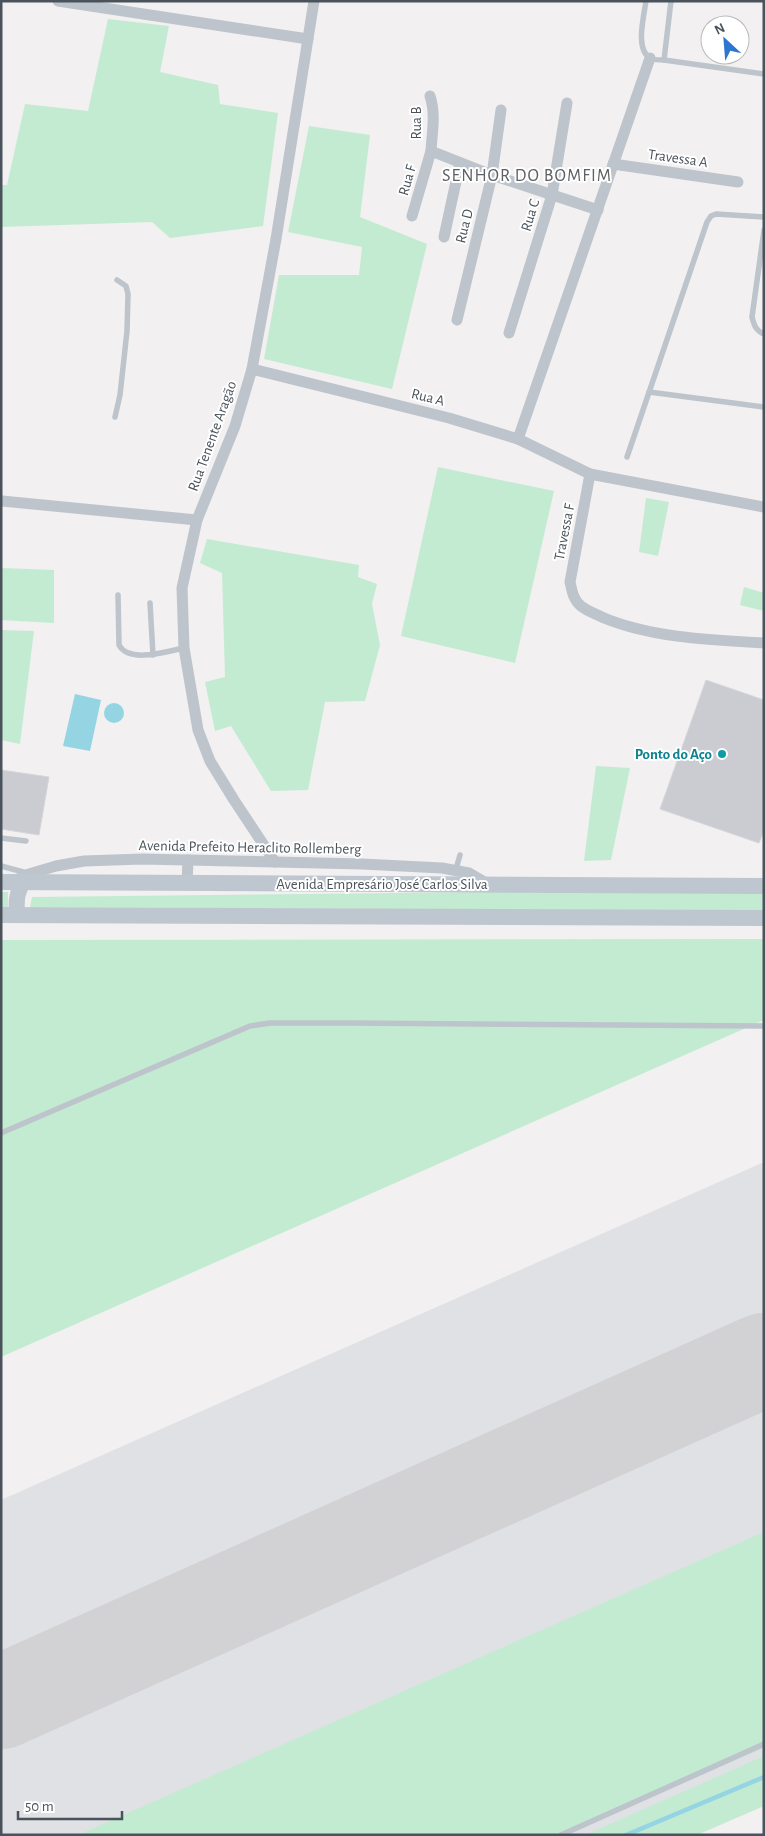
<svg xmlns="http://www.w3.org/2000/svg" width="765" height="1836" viewBox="0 0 765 1836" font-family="'Alegreya Sans',sans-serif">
  <rect width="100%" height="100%" fill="#f2f0f0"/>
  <path fill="#dfe1e4" d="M764,1162V1795L674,1835H1V1500Z"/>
  <g fill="#c3ebd2">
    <path d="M108,19L169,26L160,72L218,85L220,104L278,113L263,226L170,238L152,222L1,227V185H7L25,104L88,111Z"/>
    <path d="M309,126L370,135L360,217L427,244L392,389L264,359L279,275H359L362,247L288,232Z"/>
    <path d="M438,467L554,491L515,663L401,636Z"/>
    <path d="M646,498L669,502L658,556L639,552Z"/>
    <path d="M207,539L359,565L358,577L377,584L372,604L380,645L365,701L325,702L308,790L271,791L231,726L215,731L205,682L225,677L222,573L200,563Z"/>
    <path d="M1,568L54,570V623L1,620Z"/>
    <path d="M744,587L764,593V611L740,605Z"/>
    <path d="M1,630L34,631L20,744L1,740Z"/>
    <path d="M596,766L630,768L611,860L584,861Z"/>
    <rect x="1" y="892" width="7" height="15"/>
    <path d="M491,892H764V911L30,907L32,897Z"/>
    <path d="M764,939V1020L1,1357V940Z"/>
    <path d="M764,1532V1748L562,1835H78Z"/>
    <path d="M764,1756V1806L697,1835H585Z"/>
  </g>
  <g fill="#95d4e3">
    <path d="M75,694L101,700L90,751L63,746Z"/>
    <circle cx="114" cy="713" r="10"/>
  </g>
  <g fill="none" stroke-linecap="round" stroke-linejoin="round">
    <path stroke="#95d4e3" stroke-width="4.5" d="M626,1835L764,1777"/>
    <path stroke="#d2d2d4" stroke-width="38" d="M710,1386L764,1368"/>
    <path stroke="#d2d2d4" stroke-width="94" d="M1,1702L764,1360"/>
  </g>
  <g fill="#cbccd2" stroke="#d5d6db">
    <path d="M706,680L764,700V831L759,843L660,809Z"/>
    <path d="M1,770L49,777L39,835L1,829Z"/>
  </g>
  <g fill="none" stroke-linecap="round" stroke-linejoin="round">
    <g stroke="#bdc4cb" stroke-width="5.5">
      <path d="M646,1C644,16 634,52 652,59C655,60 660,60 664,60L671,1"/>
      <path d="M664,60L764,74"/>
      <path d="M764,230L752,317C754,325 756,331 764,334"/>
      <path d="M649,392L764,407"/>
      <path d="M115,417L120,395L127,331L128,294L126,286L117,280"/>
      <path d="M627,457L707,222L711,216L716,214L764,217"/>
      <path d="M118,595L119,645C129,664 168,651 184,648"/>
      <path d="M150,603L153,655"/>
      <path d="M1,838L26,841"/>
      <path d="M1,866L27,873"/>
      <path d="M456,869L460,855"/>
      <path d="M1,1133L250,1026L270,1023H349L764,1026"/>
      <path d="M561,1835L764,1744"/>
    </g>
    <g stroke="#bdc4cb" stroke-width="11">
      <path d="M58,1L308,39"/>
      <path d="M430,96C436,114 432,133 431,151L492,175L598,210"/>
      <path d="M613,164L738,182"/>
      <path d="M412,216L431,151"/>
      <path d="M444,237L460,163"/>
      <path d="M457,320L492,175L501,110"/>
      <path d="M509,333L552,195L567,103"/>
      <path d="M252,369L449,418L518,439L590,474L764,507"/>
      <path d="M518,439L650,58"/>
      <path d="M590,474L570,582C572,590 573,600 581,606C587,611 596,614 604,618C653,638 712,640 764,643"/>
      <path d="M2,501L197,520"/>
      <path d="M275,862L234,800L210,761L198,730L184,648L182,588L197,520L235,426L252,369L276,239L314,1"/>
      <path d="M16,880L29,874L56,866L84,861L142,859L362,864L442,868L469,873L486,883"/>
      <path d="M187,883L188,860"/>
    </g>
    <g stroke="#bec7cf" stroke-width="16">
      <path d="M1,882L764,886"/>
      <path d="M1,915L764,918"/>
      <path d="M18,915C15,902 17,893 23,882"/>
    </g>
  </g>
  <circle fill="#0f9aa8" stroke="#fff" stroke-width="2" cx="722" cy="754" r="5"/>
  <g text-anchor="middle" stroke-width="4" stroke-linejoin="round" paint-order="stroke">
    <g font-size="15" fill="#4a535b" stroke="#fff">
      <text transform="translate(416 123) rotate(-90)" y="5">Rua B</text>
      <text transform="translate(678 158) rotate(8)" y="5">Travessa A</text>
      <text transform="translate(407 180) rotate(-74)" y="5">Rua F</text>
      <text transform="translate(530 215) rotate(-73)" y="5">Rua C</text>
      <text transform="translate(464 226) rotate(-76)" y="5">Rua D</text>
      <text transform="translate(428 397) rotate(14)" y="5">Rua A</text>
      <text transform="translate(212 436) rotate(-70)" y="5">Rua Tenente Aragão</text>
      <text transform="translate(564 532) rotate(-79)" y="5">Travessa F</text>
      <text transform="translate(250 847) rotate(1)" y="5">Avenida Prefeito Heraclito Rollemberg</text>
      <text x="382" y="889">Avenida Empresário José Carlos Silva</text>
    </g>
    <g font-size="15" font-weight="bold" fill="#0d838f" stroke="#fff" text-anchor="end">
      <text x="712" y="759">Ponto do Aço</text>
    </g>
    <g font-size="18" letter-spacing="1" fill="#5d6064" stroke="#fff">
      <text x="527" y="181">SENHOR DO BOMFIM</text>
    </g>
  </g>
  <rect width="765" height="1836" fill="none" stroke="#4a535b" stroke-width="5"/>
  <g transform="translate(725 40) rotate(334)"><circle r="24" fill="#ffffff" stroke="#b7babd"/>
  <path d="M0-4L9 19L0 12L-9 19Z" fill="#2c76d0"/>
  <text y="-8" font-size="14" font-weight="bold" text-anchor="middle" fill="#4a535b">N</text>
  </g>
  <path d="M18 1811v8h104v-8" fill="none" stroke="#4a535b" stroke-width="2.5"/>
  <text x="25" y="1811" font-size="15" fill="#4a535b" stroke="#ffffff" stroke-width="4" paint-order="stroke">50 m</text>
</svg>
